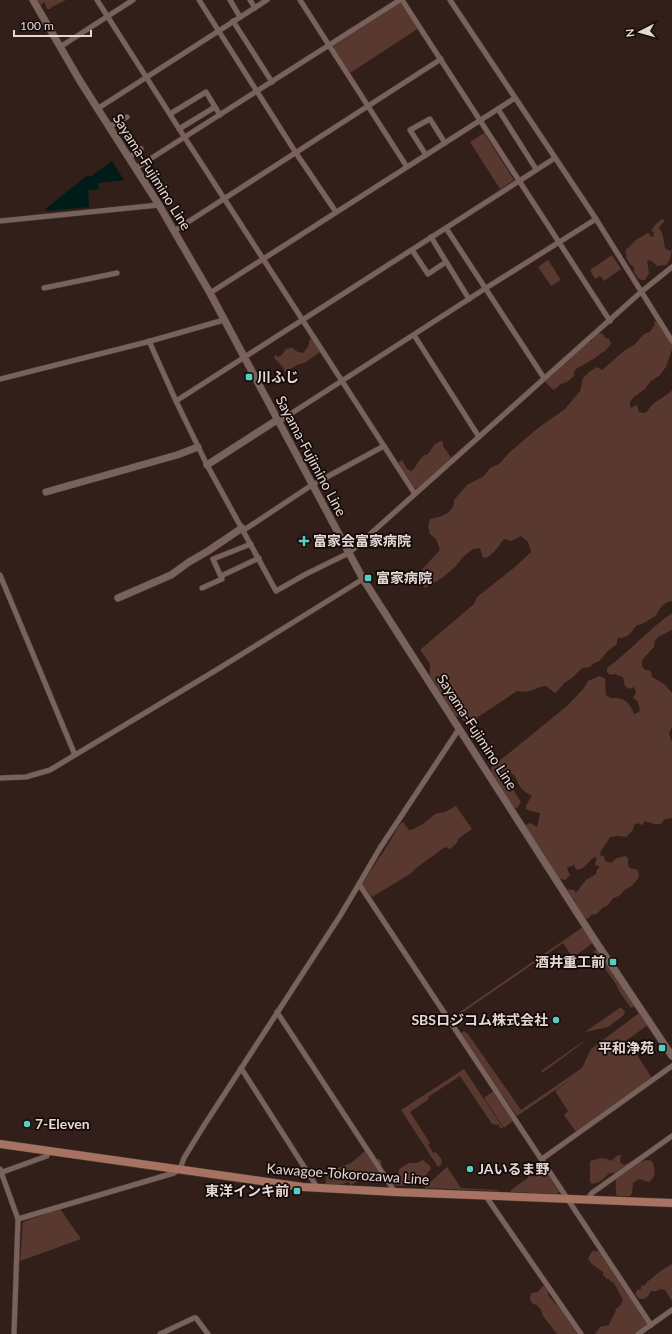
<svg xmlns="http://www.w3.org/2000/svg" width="672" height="1334" viewBox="0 0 672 1334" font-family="Lato,'Noto Sans JP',sans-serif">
  <rect width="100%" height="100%" fill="#321f19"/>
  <g fill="#59392f">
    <path d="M36,0H66L52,7L50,9H47L44,2L41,5Z"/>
    <path d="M401,1L419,28L350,73L332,45Z"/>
    <path d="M484,133L514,180L500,189L470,142Z"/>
    <path d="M662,219L665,221L659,227L663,236L665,248L670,251L672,250L670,259L666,265L657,266L653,262L649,260L647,261L649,273L645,280H641L638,278L634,272V270L633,266C627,264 625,254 626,249C631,247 632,243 636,240C639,237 643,237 647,233H649L650,236L653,237L654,232L651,231L656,224Z"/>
    <path d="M612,255L621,269L604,281L600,276L595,279L590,270Z"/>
    <path d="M548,260L561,280L551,286L538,267Z"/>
    <path d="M657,320L672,344V349L666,367L660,375L650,382L645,389L634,397L630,402V408L637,405L639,412L644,413C649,411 648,409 651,406C656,400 666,397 672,390V601C664,602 659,609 656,616C650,618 643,625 637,625C631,632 629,638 618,638L617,640V644C614,646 610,649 607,652C602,657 601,662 594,663C591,667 588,668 582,668L572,678L564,683L561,687L555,693L546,686C533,687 533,694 517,691L478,717L474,722L468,724L454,714L441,694L430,676V664L421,651V649L474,604L477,597L515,567L531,552L528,542L521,536L511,541L504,539C498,546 492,558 483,558L480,548L473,549L464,556L455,567L442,578L425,588L416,581L415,577L440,550L436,539L430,534L428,526L430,519C441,517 455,513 454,500L467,485L484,476L490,468L499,464L510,452L538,428L565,409L580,391L583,378L589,372L597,367L602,370L625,350L634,345L644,334L650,332L655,324L654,322Z"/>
    <path d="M597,333L603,334L605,338L609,339L611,344L605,351L601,353L595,358L576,369L574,372V376L567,382L561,384L554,390L547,384L545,380L554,374L562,364H565C572,355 582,345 592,341V338Z"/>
    <path d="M312,337L320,350V352L306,362L297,365L285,372L283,367L275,359L274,356L276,355L278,357L281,356L286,349H289L291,347L298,352L303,353L308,347L310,339Z"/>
    <path d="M441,441L443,442V446L452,459L417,489L412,486L407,479V476L403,473L398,463L402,460L407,469L411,471C418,467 418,456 428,454L435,444Z"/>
    <path d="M672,613V630L658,637L655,641L654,647L642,660V666L645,670H649L652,674L651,676L664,684L672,693V727L669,733L672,742V818L665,819L661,824H654L645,821L642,825L637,823L634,825L633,830L626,837L618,836L610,837L601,851L600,855L604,856L605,861L611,863L617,858L625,856L628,858V865L630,868L638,870L639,877L632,886L626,889L619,896L613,898L608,905L602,908L597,914L591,915L588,919L584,918L575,906V900L570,898L564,889L574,890L576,893L586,880L596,874L597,869L600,868L597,865H595V863L597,858L594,857L583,868L578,870L575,868L574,864L572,866L568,867L567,869L570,875L565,880L558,878L553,871L551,865L544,857L540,849L525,825L530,823L537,827L540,813L530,811L526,809V805L532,796C528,794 524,791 521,788C516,781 517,773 507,772L505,776L521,802L517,808H514C506,795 494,784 491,769L493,765L508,754L567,706L584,688L588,681L599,676L605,678L606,695L611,698C624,697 630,702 634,714L639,712L640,709L637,701L633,698L636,692L634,687L629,689L625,686L623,677L615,674L610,675L607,672V668C630,651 649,629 672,613Z"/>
    <path d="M456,806L472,829L459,838L456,844L450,849L445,847L416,868L410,874L372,897L362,884L389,843L399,825L403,822L409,830H411L423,824L435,814L445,812Z"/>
    <path d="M583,927L593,942V943L575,956L571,955L563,943L455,1018L459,1025L456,1026L451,1018Z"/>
    <path d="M596,950H598L636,1006L631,1008L619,991L616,984L593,952Z"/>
    <path d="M621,1007L625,1012L624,1015L608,1027L585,1032Z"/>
    <path d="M639,1013L640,1014L648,1025L627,1040L652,1078L576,1132L564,1115L568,1111L555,1091L576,1076L517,1116L460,1034L464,1031L468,1034L521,1110L582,1068L591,1049Z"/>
    <path d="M588,1039L542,1073L541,1071L578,1045Z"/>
    <path d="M464,1069L503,1128H500L499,1125L492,1124L460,1076L428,1097L429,1099L410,1112L430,1143L428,1144L433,1153L436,1152L442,1160L441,1165L438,1167L401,1110Z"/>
    <path d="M495,1090L514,1120L504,1128L484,1098Z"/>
    <path d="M365,1151H371L375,1158L381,1160L382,1168L379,1172L373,1174H370L351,1185L348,1182L337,1186L325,1184L327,1175L331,1173L332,1170L351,1163Z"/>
    <path d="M618,1155H621L620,1162L624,1165L634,1160L639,1162L647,1160L652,1161C655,1169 657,1176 649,1182L639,1179L633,1183L632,1193L630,1196H617C614,1189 618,1180 614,1173H610C602,1179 603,1182 592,1184L590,1182V1161C598,1159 603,1156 611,1161Z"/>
    <path d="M423,1160L430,1166L431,1169L428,1172L424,1179L415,1186C407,1183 401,1188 393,1185L391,1181L394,1177L399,1173V1169L409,1163H416Z"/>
    <path d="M542,1166L559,1191V1192L557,1194L511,1192V1190L528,1178L527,1176Z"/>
    <path d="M447,1167L461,1188L499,1190V1191L424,1188Z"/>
    <path d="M60,1209L81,1239L20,1261L23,1222Z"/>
    <path d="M592,1251H598L602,1253L649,1325L635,1334H595L600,1327L609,1325C611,1318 615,1315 616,1309L621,1305L623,1300L614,1283L610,1281L609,1279H607L603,1275V1272L592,1264L588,1259Z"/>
    <path d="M672,1264V1301L665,1290L660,1289L657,1291H651L648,1296L644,1299C639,1299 638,1298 635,1294L637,1290L641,1289V1286L645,1285C647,1281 649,1281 652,1278C659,1272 665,1268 672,1264Z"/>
    <path d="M543,1286H546L548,1291V1295C550,1298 552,1299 554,1302C563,1311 572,1323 577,1334H557L543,1316L541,1310L537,1305L533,1304L530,1300L531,1293L538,1292Z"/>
  </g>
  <path fill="#001c19" d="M112,161L124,180L98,183L99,189L88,190L89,207L47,211L45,209L88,175L90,177Z"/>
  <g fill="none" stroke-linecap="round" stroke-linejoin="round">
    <defs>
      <g id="street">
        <path d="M97,0L185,138L415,494"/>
        <path d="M199,0L296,153L336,212"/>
        <path d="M230,0L240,17"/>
        <path d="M250,0L255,8"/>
        <path d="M300,0L407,167"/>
        <path d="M402,0L610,321"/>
        <path d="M450,0L596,219L672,341"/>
        <path d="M233,21L272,82"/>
        <path d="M60,47L133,0"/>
        <path d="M97,109L267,0"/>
        <path d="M498,109L536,169"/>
        <path d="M170,114L206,92L220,115"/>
        <path d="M109,127L127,117"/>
        <path d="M179,129L215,107"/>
        <path d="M426,155L410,130L430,119L445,143"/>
        <path d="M129,157L141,149"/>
        <path d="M555,158L176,401L207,465L276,591L306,574L349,553L641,292L672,267"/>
        <path d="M136,168L400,0"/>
        <path d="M0,221L159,205"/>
        <path d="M446,228L544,378"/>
        <path d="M174,231L441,59"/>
        <path d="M431,237L469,299"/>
        <path d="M412,250L428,274L446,262"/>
        <path d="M44,288L117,273"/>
        <path d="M210,293L515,98"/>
        <path d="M414,335L479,437"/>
        <path d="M149,341L176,401"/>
        <path d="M0,379L147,342L224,320"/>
        <path d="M278,422L486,288L596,219"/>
        <path d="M244,530L312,485L384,446"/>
        <path d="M0,575L75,755"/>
        <path d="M221,576L259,558"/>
        <path d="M202,588L222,579L213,559L251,544"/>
        <path d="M0,778L26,777L50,770L218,669L363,579"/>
        <path d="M359,884L651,1325"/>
        <path d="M277,1012L395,1192"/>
        <path d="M241,1068L317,1187"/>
        <path d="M542,1159L672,1066"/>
        <path d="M0,1169L18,1219L14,1334"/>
        <path d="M0,1173L47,1156L48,1151"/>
        <path d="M485,1195L581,1334"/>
        <path d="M587,1200L592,1193L672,1136"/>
        <path d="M18,1219L174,1173L180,1169L184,1158L203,1127L340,916L359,884L380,848L459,729"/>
        <path d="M160,1334L194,1318H196L208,1334"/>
        <path d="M638,1334L672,1310"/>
      </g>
      <g id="secondary">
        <path d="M33,0L80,81L159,205L174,231L210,293L349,553L363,579L594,939L672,1056"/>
        <path d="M207,465L277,420"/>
        <path d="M46,492L177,455L198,447"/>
        <path d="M118,598L171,575L189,562L208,551L242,528"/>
      </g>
      <path id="primary" d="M0,1144L303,1187L395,1192L672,1203"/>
    </defs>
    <use href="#street" stroke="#4a3a36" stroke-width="6"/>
    <use href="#secondary" stroke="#4a3a36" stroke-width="8"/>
    <use href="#primary" stroke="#4a3a36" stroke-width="9"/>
    <use href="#street" stroke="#79625b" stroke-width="5"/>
    <use href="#secondary" stroke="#79625b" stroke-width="7"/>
    <use href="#primary" stroke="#a77262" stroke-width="8"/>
  </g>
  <g fill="#56cec4" stroke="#140b09" stroke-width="1.5">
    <rect x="245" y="373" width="8" height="8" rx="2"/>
    <path d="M302 535h4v4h4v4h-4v4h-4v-4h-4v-4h4z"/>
    <rect x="364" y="574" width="8" height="8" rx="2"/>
    <rect x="609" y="958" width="8" height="8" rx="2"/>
    <circle cx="556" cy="1020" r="4"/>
    <rect x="658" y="1044" width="8" height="8" rx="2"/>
    <circle cx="27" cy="1124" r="4"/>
    <circle cx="470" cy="1169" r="4"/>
    <rect x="293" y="1187" width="8" height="8" rx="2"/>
  </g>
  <g text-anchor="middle" stroke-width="3.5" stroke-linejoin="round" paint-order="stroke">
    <g font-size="14" fill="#e6d8d4" stroke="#140b09">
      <text transform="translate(152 172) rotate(58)" y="5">Sayama-Fujimino Line</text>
      <text transform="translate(311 456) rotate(62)" y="5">Sayama-Fujimino Line</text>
      <text transform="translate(477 732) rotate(57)" y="5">Sayama-Fujimino Line</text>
      <text transform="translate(348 1174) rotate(4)" y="5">Kawagoe-Tokorozawa Line</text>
    </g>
    <g font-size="14" font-weight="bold" fill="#e6d8d4" stroke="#140b09" text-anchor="start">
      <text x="257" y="382">川ふじ</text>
      <text x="313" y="546">富家会富家病院</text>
      <text x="376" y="583">富家病院</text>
      <text x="605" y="967" text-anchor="end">酒井重工前</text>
      <text x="548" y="1025" text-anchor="end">SBSロジコム株式会社</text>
      <text x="654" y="1053" text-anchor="end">平和浄苑</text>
      <text x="35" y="1129">7-Eleven</text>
      <text x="478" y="1174">JAいるま野</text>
      <text x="289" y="1196" text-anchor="end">東洋インキ前</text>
    </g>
  </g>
  <g transform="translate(640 32) rotate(264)" stroke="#140b09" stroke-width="3" paint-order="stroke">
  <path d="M0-3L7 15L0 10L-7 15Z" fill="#e6d8d4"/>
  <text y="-6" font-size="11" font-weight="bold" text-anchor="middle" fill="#e6d8d4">N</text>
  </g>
  <path d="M14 30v6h77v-6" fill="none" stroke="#e6d8d4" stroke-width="2"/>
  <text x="20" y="30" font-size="12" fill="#e6d8d4" stroke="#140b09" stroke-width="3" paint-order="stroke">100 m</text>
</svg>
